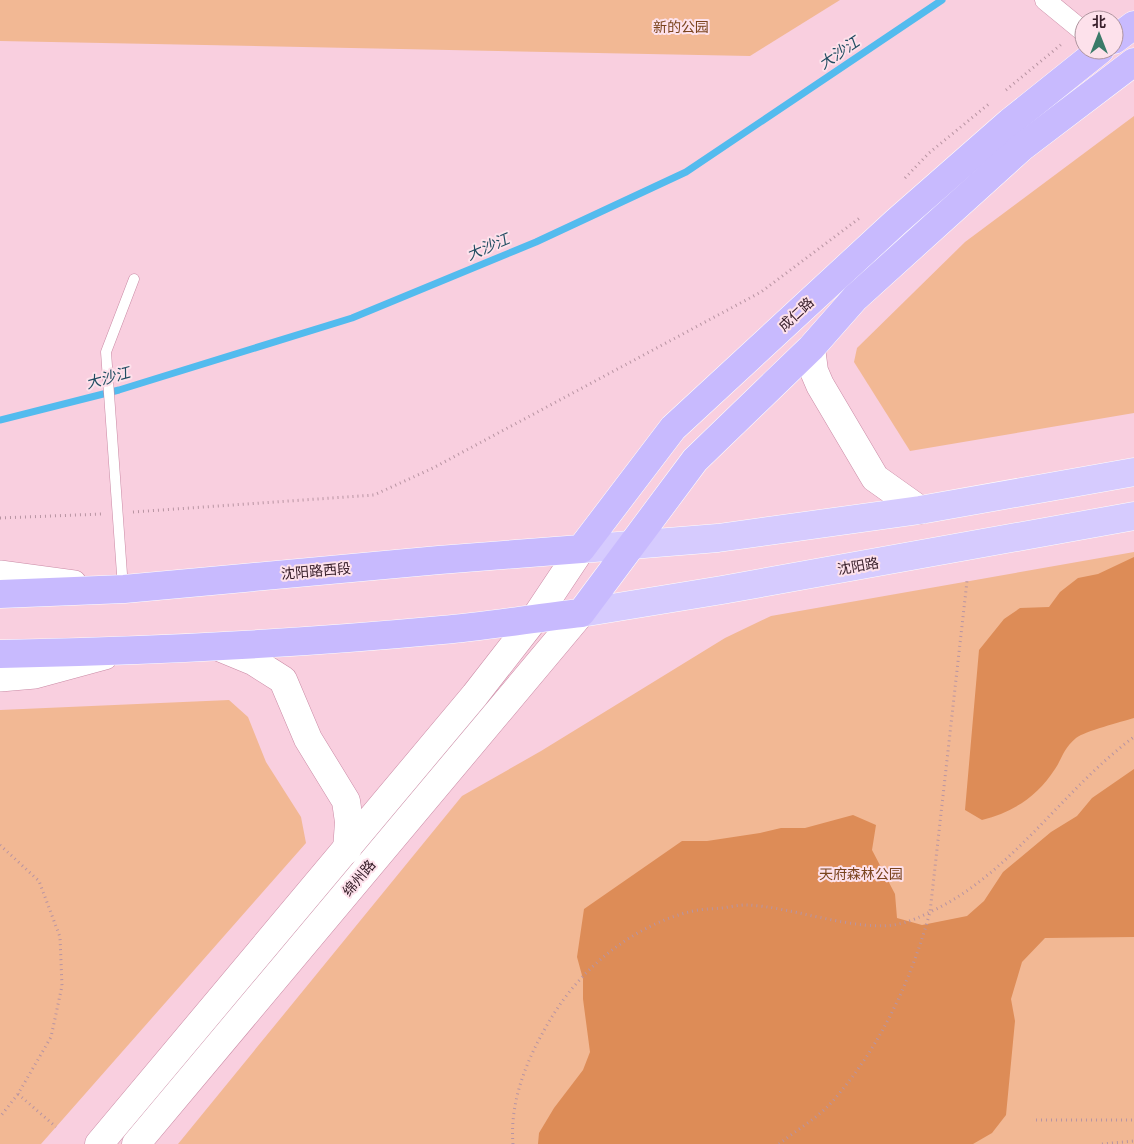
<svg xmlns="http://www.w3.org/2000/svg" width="1134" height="1144" viewBox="0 0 1134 1144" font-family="'Work Sans','Noto Sans SC',sans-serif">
  <rect width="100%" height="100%" fill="#f9cfdf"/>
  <g fill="#f2b894">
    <path d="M0,0H840L750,56L0,41Z"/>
    <path d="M1134,116V413L910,451L854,362L857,348L965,242Z"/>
    <path d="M1134,552V1144H178L462,796L541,751L725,638L771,616Z"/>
    <path d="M229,700L248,717L266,762L301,817L306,843L41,1144H0V710Z"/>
  </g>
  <g fill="#dd8c57">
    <path d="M1134,557V718C1121,722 1085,731 1076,738C1063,749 1063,757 1055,769C1037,797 1013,812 982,820L965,810L979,650L1004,619L1020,608L1049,607L1060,592L1078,578L1098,574Z"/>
    <path d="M1134,769V937L1045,938L1022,962L1011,999L1015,1021L1006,1115L992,1133L973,1144H538L539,1133L554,1108L583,1070L590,1052L583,999V979L577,957L584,909L682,841H707L760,833L781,828H805L853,815L876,825L872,850L895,894L897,918L922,925L967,916L984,901L1003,872L1051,832L1077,816L1092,798Z"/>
  </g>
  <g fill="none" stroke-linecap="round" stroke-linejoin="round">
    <path stroke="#53bbee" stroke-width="7" d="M0,420L119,390L352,318L536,242L686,172L942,0"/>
    <defs>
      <path id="service" d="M123,588L106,352L134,279"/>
      <path id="minor" d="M1045,0L1084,32"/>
      <g id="tertiary">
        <path d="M0,573L74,583"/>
        <path d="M0,679L35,676L105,657"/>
      </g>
      <g id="secondary">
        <path d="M811,348L814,371L820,385L875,478L920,510"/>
        <path d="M219,647L253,661L283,680L308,739L346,801L349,822L347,850"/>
        <path d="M99,1144L475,695L535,618L581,549"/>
        <path d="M136,1144L581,613"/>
      </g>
      <g id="primary">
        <path d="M581,549L718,538L920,510L1134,472"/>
        <path d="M581,613L722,590L1134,516"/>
      </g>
      <g id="trunk">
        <path d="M1114,40L1134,25"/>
        <path d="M0,594L124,589L439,560L581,549L673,428L896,222L1010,122L1100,50"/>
        <path d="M0,654C148,651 295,644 442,630C489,626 535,618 581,613L695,460L811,348L855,298L1022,147L1134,62"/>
      </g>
    </defs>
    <use href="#service" stroke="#ca8aa5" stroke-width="11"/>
    <use href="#minor" stroke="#ca8aa5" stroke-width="21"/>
    <use href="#tertiary" stroke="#ca8aa5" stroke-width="26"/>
    <use href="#secondary" stroke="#ca8aa5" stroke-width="29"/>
    <use href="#primary" stroke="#fff" stroke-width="29"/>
    <use href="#trunk" stroke="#fff" stroke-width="29"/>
    <g stroke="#b894a2" stroke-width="3" stroke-dasharray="1 4" stroke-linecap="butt">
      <path d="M1006,90L1063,43"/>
      <path d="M905,178L929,153L990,103"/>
      <path d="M133,512L374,495L433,468L761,292L861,217"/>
      <path d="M0,518L102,514"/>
      <path d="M0,845L39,881L60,937L62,986L51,1037L18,1094L0,1117"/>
      <path d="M18,1094L56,1127"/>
      <path d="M1036,1120H1134"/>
      <path d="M513,1144C509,1097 531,1050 555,1012C585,965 634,926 689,912C699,909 711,909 722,908C730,907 738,905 746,905C790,906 858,933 899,924C909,922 920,917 930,912C1011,875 1063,789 1134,737"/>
      <path d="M779,1144C795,1131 816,1119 830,1104C879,1050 911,981 930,912L967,581"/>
      <path d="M1102,1144L1134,1141"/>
    </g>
    <use href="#service" stroke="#fff" stroke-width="10"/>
    <use href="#minor" stroke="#fff" stroke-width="20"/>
    <use href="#tertiary" stroke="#fff" stroke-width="25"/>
    <use href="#secondary" stroke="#fff" stroke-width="28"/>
    <use href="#primary" stroke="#d6cbfe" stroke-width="28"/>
    <use href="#trunk" stroke="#c8bafe" stroke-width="28"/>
  </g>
  <g text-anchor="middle" stroke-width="4" stroke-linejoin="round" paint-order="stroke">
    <g font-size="14" fill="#7a441e" stroke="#fde1eb">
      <text x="681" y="32">新的公园</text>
      <text x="861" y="879">天府森林公园</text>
    </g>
    <g font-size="14" fill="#39202b" stroke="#fde1eb">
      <text transform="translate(796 314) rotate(-43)" y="5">成仁路</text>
      <text transform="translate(858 566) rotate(-10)" y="5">沈阳路</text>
      <text transform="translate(316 571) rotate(-5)" y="5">沈阳路西段</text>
      <text transform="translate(359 878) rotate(-50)" y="5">绵州路</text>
    </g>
    <g font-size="15" font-style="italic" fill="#214d62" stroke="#fde1eb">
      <text transform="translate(839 53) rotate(-34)" y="5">大沙江</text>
      <text transform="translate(488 247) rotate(-23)" y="5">大沙江</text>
      <text transform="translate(108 378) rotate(-15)" y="5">大沙江</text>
    </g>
  </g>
  <g transform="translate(1099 35)"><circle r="24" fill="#fde1eb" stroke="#af949e"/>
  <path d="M0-4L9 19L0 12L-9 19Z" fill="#3b7a69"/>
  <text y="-8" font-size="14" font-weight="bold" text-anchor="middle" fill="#39202b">北</text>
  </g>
</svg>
